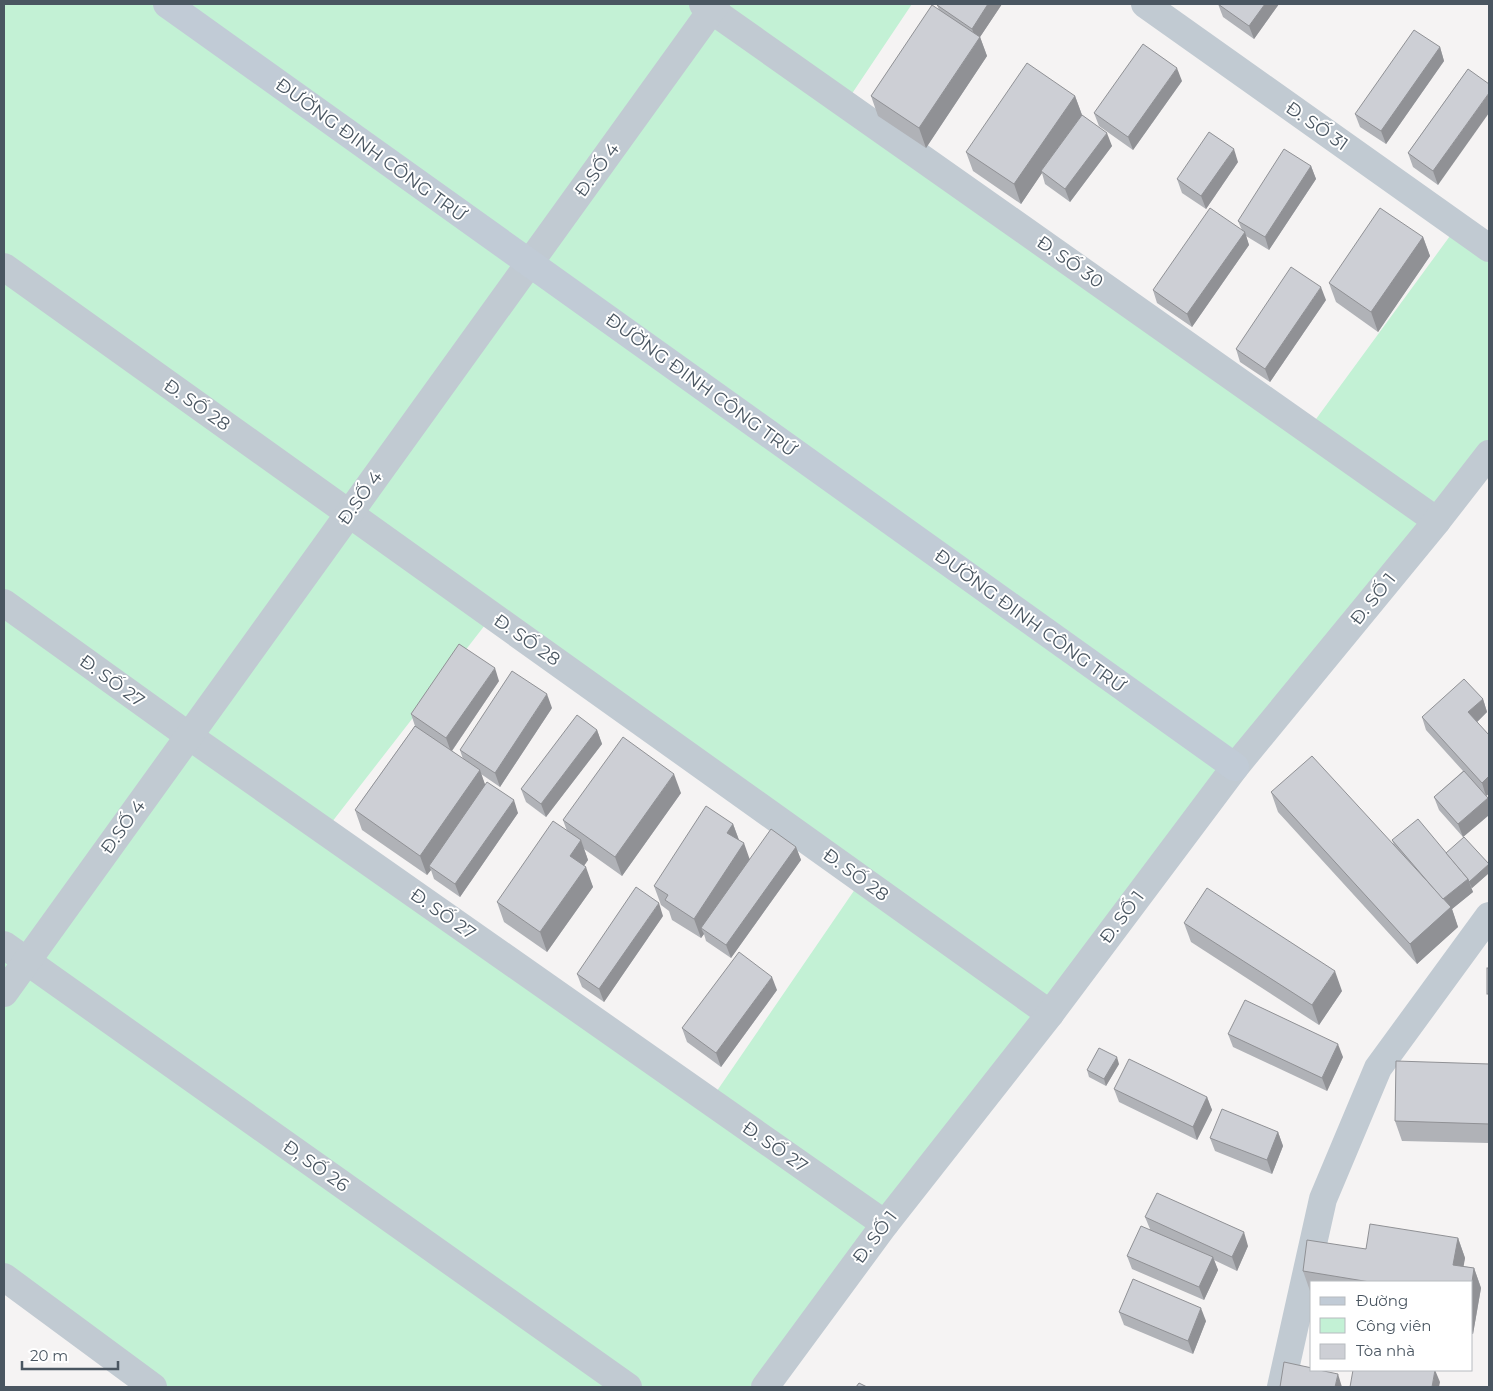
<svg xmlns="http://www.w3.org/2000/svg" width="1493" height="1391" viewBox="0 0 1493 1391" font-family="Montserrat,sans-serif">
  <rect width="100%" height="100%" fill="#f5f3f3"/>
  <path fill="#c3f1d5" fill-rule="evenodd" d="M4,4H912L845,104L1308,430L1458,225L1489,248V454L765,1387H153L4,1277ZM492,616L862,879L710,1101L325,831Z"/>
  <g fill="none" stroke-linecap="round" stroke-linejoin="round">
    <g stroke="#c1cad2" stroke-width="28">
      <path d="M703,4L1437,521"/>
      <path d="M1145,4L1489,248"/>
      <path d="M4,267L1050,1014"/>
      <path d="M4,603L189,736L885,1224"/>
      <path d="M4,945L628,1387"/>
      <path d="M4,993L716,4"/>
      <path d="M4,1277L153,1387"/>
      <path d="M765,1387L885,1224L1050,1014L1235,767L1437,521L1489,454"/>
      <path d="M1281,1387L1323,1199L1378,1068L1489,916"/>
    </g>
    <path stroke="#c1cbd6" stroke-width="28" d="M167,4L1235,767"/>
  </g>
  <g fill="#b0b2b7">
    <path d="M1002,4L980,37L987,56L926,148L878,116L871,96L939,10L937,5Z"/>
    <path d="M1218,4H1279L1254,39L1223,17Z"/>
    <path d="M1440,47L1444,61L1386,144L1360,127L1355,114Z"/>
    <path d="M1468,69L1438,185L1413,167L1408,153Z"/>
    <path d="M1182,81L1133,150L1099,126L1094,113Z"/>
    <path d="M1075,96L1082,115L1112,146L1070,202L1045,184L1042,173L1021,204L973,171L966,152Z"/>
    <path d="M1238,162L1206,209L1182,193L1177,179Z"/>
    <path d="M1311,166L1316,179L1269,250L1246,236L1249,245L1192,327L1157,303L1153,290L1242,230L1238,221Z"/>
    <path d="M1423,237L1430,256L1378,332L1336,302L1329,283Z"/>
    <path d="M1326,300L1270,382L1240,362L1236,349Z"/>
    <path d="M499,681L452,751L463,759L460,750L552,708L500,787L481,774L485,785L518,813L460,897L434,879L431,870L427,875L362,830L355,810L415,726L411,714Z"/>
    <path d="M1483,699L1487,712L1477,722L1486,796L1489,802V815L1463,837L1439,810L1434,797L1463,771L1426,730L1422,717Z"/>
    <path d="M597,730L602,744L546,817L526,802L521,789Z"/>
    <path d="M1271,792L1394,845L1392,840L1446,853L1489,866V873L1472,888H1471L1473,892L1452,909L1458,927L1417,964L1278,812Z"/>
    <path d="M681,793L622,876L584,849L588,860L584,866L593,887L547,952L504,922L497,902L567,831L563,820Z"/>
    <path d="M733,824L739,840L749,859L796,847L801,860L731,958L706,941L704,934L701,938L672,920L669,911L661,905L654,886Z"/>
    <path d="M663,916L604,1002L582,987L577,974Z"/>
    <path d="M1184,923L1342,991L1319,1025L1191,942Z"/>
    <path d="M777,990L721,1067L687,1042L682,1028Z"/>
    <path d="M1228,1034L1343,1057L1327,1091L1233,1047Z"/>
    <path d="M1119,1064L1106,1086L1089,1077L1087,1070Z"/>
    <path d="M1489,1064V1143L1402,1141L1395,1121Z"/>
    <path d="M1114,1089L1207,1097L1212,1110L1197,1140L1119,1102Z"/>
    <path d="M1278,1132L1283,1146L1272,1174L1215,1151L1210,1138Z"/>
    <path d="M1145,1217L1248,1246L1237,1271L1214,1260L1218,1270L1204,1300L1132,1269L1127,1256L1150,1229Z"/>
    <path d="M1458,1238L1465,1258L1463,1266L1474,1268L1481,1288L1473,1334H1472V1282H1312V1291H1310L1303,1271L1366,1249Z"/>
    <path d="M1119,1312L1206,1321L1193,1354L1124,1325Z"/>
  </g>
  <g fill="#909195">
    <path d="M988,4H1002L980,37L987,56L926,148L919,128L977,42L972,29Z"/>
    <path d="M1265,4H1279L1254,39L1249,26Z"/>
    <path d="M1440,47L1444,61L1386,144L1381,131Z"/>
    <path d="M1177,68L1182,81L1133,150L1128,137Z"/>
    <path d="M1489,93V113L1438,185L1433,171Z"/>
    <path d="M1075,96L1082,115L1041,171L1042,173L1021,204L1014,184Z"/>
    <path d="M1107,133L1112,146L1070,202L1065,189Z"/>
    <path d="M1234,149L1238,162L1206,209L1201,196Z"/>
    <path d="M1311,166L1316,179L1269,250L1265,237Z"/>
    <path d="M1245,232L1249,245L1192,327L1187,314Z"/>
    <path d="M1423,237L1430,256L1378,332L1371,312Z"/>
    <path d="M1321,287L1326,300L1270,382L1265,369Z"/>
    <path d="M495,668L499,681L451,752L446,738Z"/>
    <path d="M547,694L552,708L500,787L495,773Z"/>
    <path d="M1483,699L1487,712L1473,726L1468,712Z"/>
    <path d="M597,730L602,744L546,817L541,804Z"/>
    <path d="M480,770L487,790L429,866L431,870L427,875L420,856Z"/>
    <path d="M674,774L681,793L622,876L615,857Z"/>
    <path d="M1489,776V794L1486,796L1482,783Z"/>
    <path d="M1488,798L1489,802V815L1463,837L1458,824Z"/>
    <path d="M514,800L518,813L460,897L455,884Z"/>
    <path d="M733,824L740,843L727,833Z"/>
    <path d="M581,840L588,860L577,875L570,856Z"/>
    <path d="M744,843L751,863L701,928L704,934L701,938L694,919Z"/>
    <path d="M796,847L801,860L731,958L726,945Z"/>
    <path d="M1489,864V873L1472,888L1469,882Z"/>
    <path d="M586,867L593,887L547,952L540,932Z"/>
    <path d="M1468,879L1473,892L1452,909L1458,927L1417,964L1410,944L1443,899Z"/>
    <path d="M659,903L663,916L604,1002L599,989Z"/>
    <path d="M1335,971L1342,991L1319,1025L1312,1005Z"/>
    <path d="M772,977L777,990L721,1067L716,1053Z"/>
    <path d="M1338,1044L1343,1057L1327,1091L1322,1078Z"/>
    <path d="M1117,1057L1119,1064L1106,1086L1104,1079Z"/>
    <path d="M1207,1097L1212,1110L1197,1140L1193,1127Z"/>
    <path d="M1278,1132L1283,1146L1272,1174L1267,1160Z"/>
    <path d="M1244,1232L1248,1246L1237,1271L1232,1257Z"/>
    <path d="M1458,1238L1465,1258L1461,1282L1453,1265Z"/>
    <path d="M1213,1257L1218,1270L1204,1300L1199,1287Z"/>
    <path d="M1474,1268L1481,1288L1473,1334L1472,1330V1282Z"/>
    <path d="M1201,1308L1206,1321L1193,1354L1188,1341Z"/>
    <path d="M1435,1370L1440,1382L1439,1387H1432Z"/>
    <path d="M1338,1374L1342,1387H1335Z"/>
  </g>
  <g fill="#cdcfd5" stroke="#909195">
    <path d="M938,4H988L972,29L937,5Z"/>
    <path d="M1218,4H1265L1249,26Z"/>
    <path d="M932,5L980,37L919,128L871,96Z"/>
    <path d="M1414,30L1440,47L1381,131L1355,114Z"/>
    <path d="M1143,44L1177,68L1128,137L1094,113Z"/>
    <path d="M1027,63L1075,96L1014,184L966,152Z"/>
    <path d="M1468,69L1489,84V93L1433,171L1408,153Z"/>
    <path d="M1082,115L1107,133L1065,189L1041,171Z"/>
    <path d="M1209,132L1234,149L1201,196L1177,179Z"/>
    <path d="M1284,149L1311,166L1265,237L1238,221Z"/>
    <path d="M1210,208L1245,232L1187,314L1153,290Z"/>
    <path d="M1380,208L1423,237L1371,312L1329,283Z"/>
    <path d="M1291,267L1321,287L1265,369L1236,349Z"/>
    <path d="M459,644L495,668L446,738L411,714Z"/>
    <path d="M512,671L547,694L495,773L460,750Z"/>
    <path d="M1464,679L1483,699L1468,712L1489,735V776L1482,783L1422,717Z"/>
    <path d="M577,715L597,730L541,804L521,789Z"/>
    <path d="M415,726L480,770L420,856L355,810Z"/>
    <path d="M623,737L674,774L615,857L563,820Z"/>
    <path d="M1312,756L1451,907L1410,944L1271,792Z"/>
    <path d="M1464,771L1488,798L1458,824L1434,797Z"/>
    <path d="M487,782L514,800L455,884L429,866Z"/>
    <path d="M706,806L733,824L727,833L744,843L694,919L665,900L668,895L654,886Z"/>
    <path d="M1418,819L1468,879L1443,899L1428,882L1392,840Z"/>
    <path d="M553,821L581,840L570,856L586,867L540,932L497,902Z"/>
    <path d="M771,829L796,847L726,945L701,928Z"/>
    <path d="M1464,837L1489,864L1469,882L1468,879L1446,853Z"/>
    <path d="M636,887L659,903L599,989L577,974Z"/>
    <path d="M1207,888L1335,971L1312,1005L1184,923Z"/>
    <path d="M739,952L772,977L716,1053L682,1028Z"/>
    <rect x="1487" y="968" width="2" height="26"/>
    <path d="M1245,1000L1338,1044L1322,1078L1228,1034Z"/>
    <path d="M1099,1048L1117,1057L1104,1079L1087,1070Z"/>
    <path d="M1129,1059L1207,1097L1193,1127L1114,1089Z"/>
    <path d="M1396,1061L1489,1064V1124L1395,1121Z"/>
    <path d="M1222,1109L1278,1132L1267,1160L1210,1138Z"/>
    <path d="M1157,1193L1244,1232L1232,1257L1145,1217Z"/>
    <path d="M1370,1224L1458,1238L1453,1265L1474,1268L1472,1282H1370L1303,1271L1307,1240L1366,1249Z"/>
    <path d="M1141,1226L1213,1257L1199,1287L1127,1256Z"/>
    <path d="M1133,1279L1201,1308L1188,1341L1119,1312Z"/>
    <path d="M1284,1362L1312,1368V1370H1319L1338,1374L1335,1387H1280Z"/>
    <path d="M1353,1370H1435L1432,1387H1350Z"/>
    <path d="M859,1383L867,1387H856Z"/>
  </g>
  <g text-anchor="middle" stroke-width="4" stroke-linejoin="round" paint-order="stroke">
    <g font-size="18" fill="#4a5661" stroke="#fff">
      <text transform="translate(1317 126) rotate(35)" y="6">Đ. SỐ 31</text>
      <text transform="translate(371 150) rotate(36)" y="6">ĐƯỜNG ĐINH CÔNG TRỨ</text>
      <text transform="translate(597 170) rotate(-54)" y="6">Đ.SỐ 4</text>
      <text transform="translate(1070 262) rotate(35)" y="6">Đ. SỐ 30</text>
      <text transform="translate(701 385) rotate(36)" y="6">ĐƯỜNG ĐINH CÔNG TRỨ</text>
      <text transform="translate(197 405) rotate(35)" y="6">Đ. SỐ 28</text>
      <text transform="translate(360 498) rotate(-54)" y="6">Đ.SỐ 4</text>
      <text transform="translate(1373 599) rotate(-51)" y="6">Đ. SỐ 1</text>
      <text transform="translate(1030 621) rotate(36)" y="6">ĐƯỜNG ĐINH CÔNG TRỨ</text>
      <text transform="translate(527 640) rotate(35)" y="6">Đ. SỐ 28</text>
      <text transform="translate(112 681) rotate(36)" y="6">Đ. SỐ 27</text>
      <text transform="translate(123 827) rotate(-54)" y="6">Đ.SỐ 4</text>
      <text transform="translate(856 875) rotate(36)" y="6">Đ. SỐ 28</text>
      <text transform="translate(443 914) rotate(35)" y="6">Đ. SỐ 27</text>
      <text transform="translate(1122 917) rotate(-53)" y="6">Đ. SỐ 1</text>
      <text transform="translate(775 1147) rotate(35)" y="6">Đ. SỐ 27</text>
      <text transform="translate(316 1166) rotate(35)" y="6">Đ, SỐ 26</text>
      <text transform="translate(875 1237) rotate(-53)" y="6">Đ. SỐ 1</text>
    </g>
  </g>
  <rect width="1493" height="1391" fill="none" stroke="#4a5661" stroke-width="10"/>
  <rect x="1310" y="1281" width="162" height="90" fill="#ffffff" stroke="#b7bbc0"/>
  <rect x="1320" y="1297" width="25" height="8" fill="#c1cbd6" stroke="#b7bbc0"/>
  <text x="1356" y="1306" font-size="15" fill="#4a5661">Đường</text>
  <rect x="1320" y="1318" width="25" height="15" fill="#c3f1d5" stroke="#b7bbc0"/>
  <text x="1356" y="1331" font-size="15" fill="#4a5661">Công viên</text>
  <rect x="1320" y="1344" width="25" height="15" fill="#cdcfd5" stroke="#b7bbc0"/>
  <text x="1356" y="1356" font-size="15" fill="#4a5661">Tòa nhà</text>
  <path d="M22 1361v8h96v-8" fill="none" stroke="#4a5661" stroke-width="2.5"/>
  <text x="30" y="1361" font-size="15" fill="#4a5661" stroke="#ffffff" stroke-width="4" paint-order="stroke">20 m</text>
</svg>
